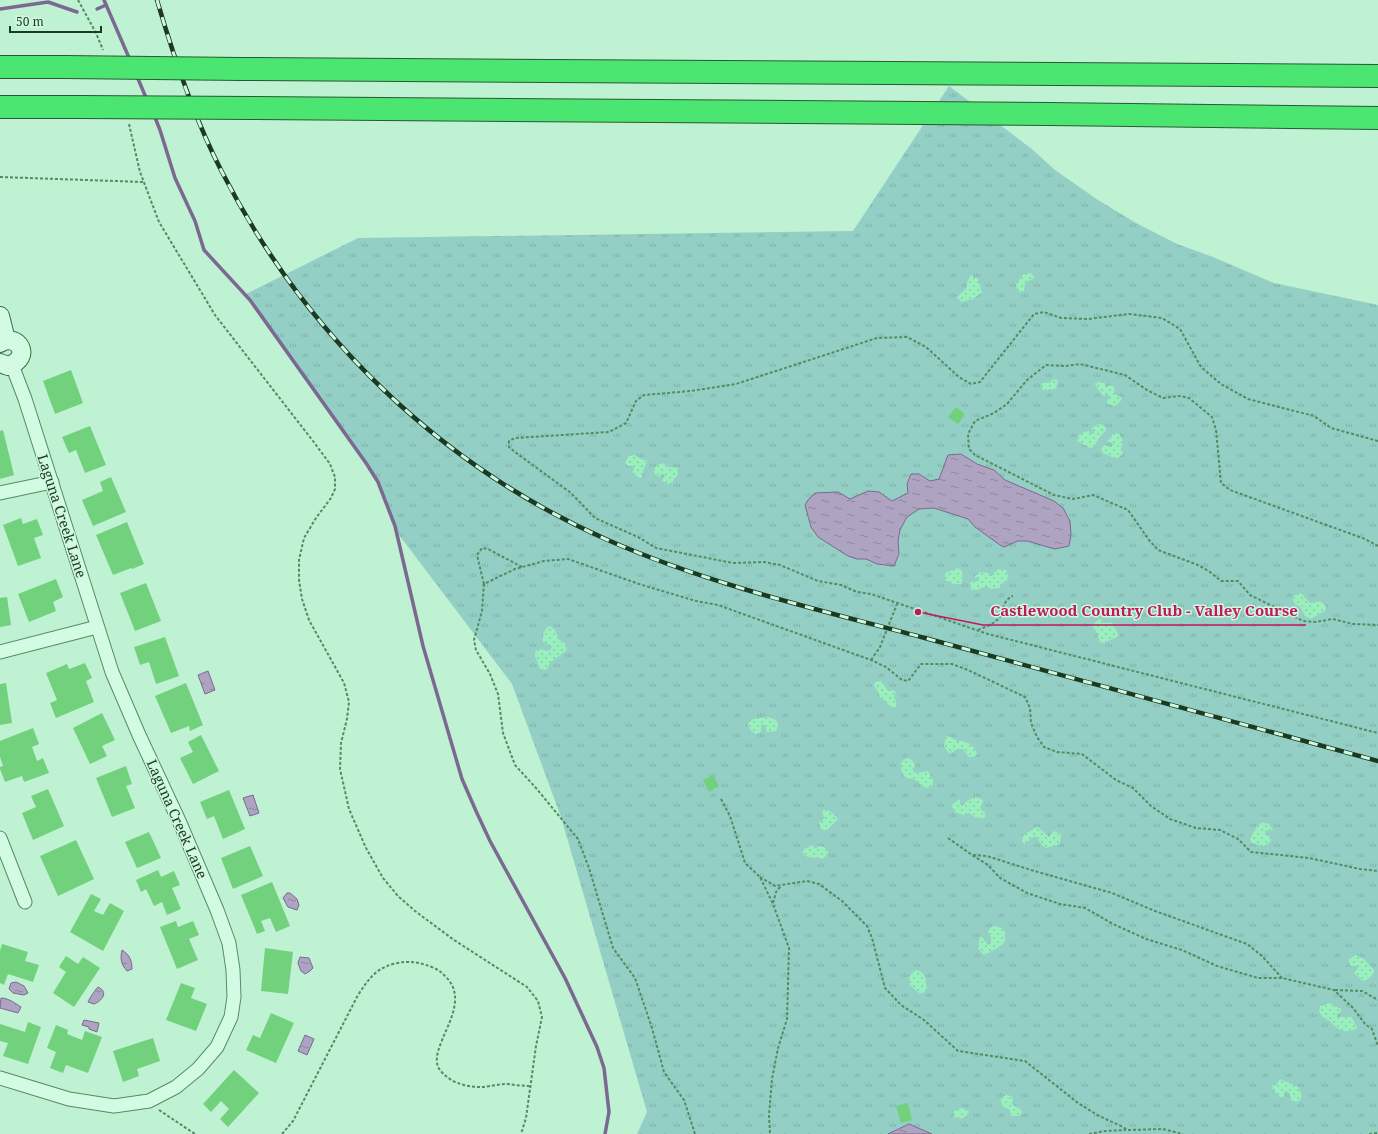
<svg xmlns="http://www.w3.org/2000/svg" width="1378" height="1134" viewBox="0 0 1378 1134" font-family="'Noto Serif',serif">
  <defs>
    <pattern id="grass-tufts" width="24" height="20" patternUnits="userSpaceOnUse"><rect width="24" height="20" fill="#93cfc4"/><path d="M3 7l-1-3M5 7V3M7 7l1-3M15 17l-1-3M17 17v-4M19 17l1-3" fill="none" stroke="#7eb2a8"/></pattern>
    <pattern id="sand-dots" width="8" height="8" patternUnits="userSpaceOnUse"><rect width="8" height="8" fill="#9aefbe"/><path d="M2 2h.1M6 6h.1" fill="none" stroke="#84cea3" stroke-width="1.8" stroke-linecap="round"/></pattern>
    <pattern id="water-ripples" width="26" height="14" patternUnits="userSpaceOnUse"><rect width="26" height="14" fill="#afa3c2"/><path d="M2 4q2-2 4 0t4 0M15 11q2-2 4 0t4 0" fill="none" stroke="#8e869d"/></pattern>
  </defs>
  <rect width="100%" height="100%" fill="#bff1d3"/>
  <path fill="url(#grass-tufts)" d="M949,86L1033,150L1055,170L1098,200L1136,223L1177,244L1213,257L1274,283L1378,305V1134H637L647,1112L561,817L512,684L396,531L378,482L366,463L246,294L358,238L853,231Z"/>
  <g fill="url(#sand-dots)">
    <path d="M1032,273L1034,278L1025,283L1024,291L1018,292L1016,285L1023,274Z"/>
    <path d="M971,275L978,279L982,292L973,299L961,302L957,297L967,288V282Z"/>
    <path d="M1053,379L1058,380L1057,386L1054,390L1049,389L1047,391L1042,389L1041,384L1046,382L1049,383Z"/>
    <path d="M1098,382L1104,383L1107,387L1111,385L1115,386L1114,393L1122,398L1120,402L1114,406L1106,403L1110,397L1108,394L1104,396L1098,390L1095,384Z"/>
    <path d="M1098,424L1103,425L1107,429L1098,439L1094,447L1090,448L1077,441L1079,435L1084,432L1089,431L1091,434L1094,433V431L1091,429Z"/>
    <path d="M1113,433L1119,434L1123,440L1121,449L1123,453L1118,458H1113L1108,455L1104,454L1101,450L1102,447L1105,445L1111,447L1113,445L1112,443L1107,441L1111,438Z"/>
    <path d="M635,455L641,459L648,461L644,468L642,477L639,478L632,472L634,469L633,466H628L625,463L629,456Z"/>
    <path d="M664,463L667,467L678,468V473L677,477L674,478L673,482L668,484L662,481L665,475L662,474L659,477L655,474L653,470L657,465Z"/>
    <path d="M958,568L962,571L963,579L961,584H954L945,580V573Z"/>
    <path d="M998,569L1006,570L1008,575L1007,580L1000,585V588L991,589L986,586L975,591L971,590L970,582L979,581L978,577L974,578L975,576L980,572L988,573L989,576H992Z"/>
    <path d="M1301,593L1310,603L1322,601L1326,607L1325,611L1311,619L1305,616L1301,608L1295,604L1292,598L1295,595Z"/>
    <path d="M1100,619L1105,623L1112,622L1119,636L1104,643L1100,642L1096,631L1092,625Z"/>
    <path d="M550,626L555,630L559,640L564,642L567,648L566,651L551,662L546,670L540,669L534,654L536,650L539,649L549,651L552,647L549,644L543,642C542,635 544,629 550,626Z"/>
    <path d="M881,681L888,691L894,690L896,693L894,697L896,701V707H890L886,701L880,698L879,694L874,685L875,682Z"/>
    <path d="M768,717L774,719L778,722V726L776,731L767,732L765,725L762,724L761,726V732L756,734C751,732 749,729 748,724L753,719Z"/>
    <path d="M946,736L951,737L957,741C965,740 975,745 977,754L974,757H969L963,749H958L949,754L944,746Z"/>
    <path d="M909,758L914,762L915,766L912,769L915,773L928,771L934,782L931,787L926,788C917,783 919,779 906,778C900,771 897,760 909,758Z"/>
    <path d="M976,797L983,800L982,804L980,808L985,813V818H976L969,813L964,815L957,814L953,809L952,805L955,802L960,799V804L962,806L970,799Z"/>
    <path d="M826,809L834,814L838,819L827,830H822L820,826L819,821L821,822L825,817L822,814L823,810Z"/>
    <path d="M1262,822L1269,824L1273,830L1269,831L1266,830L1265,832L1267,835L1270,837L1271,841C1265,848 1258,846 1251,842L1250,839L1257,826Z"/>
    <path d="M1038,827L1049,837L1054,831L1061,834L1060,844L1046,848L1042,845L1035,836L1024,844L1022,841V837L1026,833C1031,832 1033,828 1038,827Z"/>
    <path d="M813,845L815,849L819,846L824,847L828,851C827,855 826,857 822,859L818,857L814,858L807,857L803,853L804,849Z"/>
    <path d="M994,926C1002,927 1006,929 1005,938C1005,940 1005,942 1003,944C1002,945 986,955 984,955L978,949L980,936L983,938L988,945L991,943V937L988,933L990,928Z"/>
    <path d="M1356,955L1364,959L1374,970C1374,976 1369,979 1363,981L1354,973L1358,968L1357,966H1350L1349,959Z"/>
    <path d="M916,970C927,972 926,981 927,990L923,993H919L910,985C908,978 911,973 916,970Z"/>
    <path d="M1329,1003L1341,1009V1012L1337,1014V1017H1351L1354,1021L1357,1028C1351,1033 1341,1032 1336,1027C1334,1026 1333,1024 1331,1022C1326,1018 1322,1018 1319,1012L1320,1006Z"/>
    <path d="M1280,1079L1298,1087L1302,1095L1300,1100L1296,1102L1291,1100L1289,1093L1286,1091L1284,1092L1283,1099L1275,1092L1272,1088L1273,1084L1275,1086Z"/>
    <path d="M1007,1095L1011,1096L1013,1098L1012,1102L1013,1105L1022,1110V1113L1019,1116H1010V1110L1002,1106L1001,1100L1002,1097Z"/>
    <path d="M962,1108L968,1110L969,1112L966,1116L961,1119L954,1117L953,1114L954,1111Z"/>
  </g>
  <g fill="url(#water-ripples)" stroke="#7b6991">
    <path d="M961,454L977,464L994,470L1005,480L1054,501L1063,508L1070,521L1071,535L1069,546L1055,549L1027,541H1018L1004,547L1000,545L975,527L968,519L934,508L919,509L907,517L900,530L898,541L899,554L894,566L877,564L866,559H857L848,556L818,537L811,527L805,505L808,500L815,493L838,492L850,499L868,491L879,492L892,501L908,493L907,484L911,474H919L930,481L939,479L948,455Z"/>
    <path d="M208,671L215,690L205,694L198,675Z"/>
    <path d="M253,795L259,813L250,816L243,798Z"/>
    <path d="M287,893H290L297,899L299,905L297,910L288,907L283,898Z"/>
    <path d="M122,950C130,955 132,961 132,969L127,971C121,964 120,959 122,950Z"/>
    <path d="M300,957L309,958L313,968L310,971L305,974L301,971L298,963Z"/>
    <path d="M16,982L24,986L28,993L24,995L13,993L9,989L11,983Z"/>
    <path d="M98,987C109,992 102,1001 94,1004L88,1002C89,999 95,990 98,987Z"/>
    <path d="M1,998C8,998 15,1003 21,1007L18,1013L0,1008Z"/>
    <path d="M84,1020L99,1023L97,1032L89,1029V1027L82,1025Z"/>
    <path d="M305,1035L314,1039L307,1055L298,1051Z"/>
    <path d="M909,1124L932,1134H888Z"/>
  </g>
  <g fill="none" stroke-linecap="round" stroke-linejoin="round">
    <g stroke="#7b6991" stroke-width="3.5">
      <path d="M104,0L130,60"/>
      <path d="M0,9L48,2L77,12"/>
      <path d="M97,9L106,5"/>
      <path d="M136,74L147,100"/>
      <path d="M154,115L160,130L175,178L195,221L204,250L250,300L366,463L378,482L395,526L423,646L462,779L476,811L490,841L565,978L597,1047L604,1068L609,1112L605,1134"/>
    </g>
  </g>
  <g fill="#72d17d">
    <path d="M71,370L83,403L55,414L43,381Z"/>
    <path d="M956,407L965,414L958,424L948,417Z"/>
    <path d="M90,426L106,465L85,473L76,450L69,453L62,437Z"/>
    <path d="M3,430L14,475L0,479V431Z"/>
    <path d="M111,477L126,512L93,526L82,500L103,491L100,482Z"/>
    <path d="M21,518L23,524L37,519L43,535L34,538L41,558L18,566L3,525Z"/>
    <path d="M127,522L144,564L132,569L131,568L113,575L96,535Z"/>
    <path d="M56,579L63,597L53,602L56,611L29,622L18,594Z"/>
    <path d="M146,583L161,621L135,631L120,593Z"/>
    <path d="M7,597L11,625L0,627V598Z"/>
    <path d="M165,637L179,676L156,684L149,662L140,665L134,647Z"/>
    <path d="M85,663L92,678L86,681L94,702L56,718L50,703L57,700L46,673L67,664L69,669Z"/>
    <path d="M6,683L12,723L0,725V684Z"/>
    <path d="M186,683L203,725L190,731L189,726L171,733L155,696Z"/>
    <path d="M102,713L115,740L102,746L107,756L90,764L73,728Z"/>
    <path d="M33,728L39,744L32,747L37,761L43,758L49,773L24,782L22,776L5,782L0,769V767L3,766L0,757V741Z"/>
    <path d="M201,735L219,771L193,784L180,758L193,752L188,742Z"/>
    <path d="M126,766L132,784L126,786L135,808L112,817L96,778Z"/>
    <path d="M713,775L719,786L709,792L703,780Z"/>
    <path d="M48,789L64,826L33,840L22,813L36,807L31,796Z"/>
    <path d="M229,790L245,829L223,839L214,816L207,819L200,802Z"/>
    <path d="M149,832L161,858L137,868L125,842Z"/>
    <path d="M76,840L94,879L58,896L40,856Z"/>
    <path d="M250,846L263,876L233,889L221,858Z"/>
    <path d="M158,870L161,877L174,871L180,885L172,888L181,909L167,915L162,902L154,906L146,889L141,892L136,880Z"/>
    <path d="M272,882L290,926L276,932L270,918L261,921L265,931L257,934L241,895Z"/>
    <path d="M91,894L101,899L94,911L103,915L110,903L124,911L103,951L70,932Z"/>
    <path d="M176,921L178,927L193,921L199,935L189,939L198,960L177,969L160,927Z"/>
    <path d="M2,944L28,952L25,961L39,965L33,982L8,974L4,985L0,983V951Z"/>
    <path d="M265,948L293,952L288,994L261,991Z"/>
    <path d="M66,956L78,964L83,957L100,968L74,1007L53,993L66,972L59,967Z"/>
    <path d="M181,983L195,988L191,998L207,1004L196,1031L166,1020Z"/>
    <path d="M271,1013L294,1023L276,1063L246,1050L253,1035L260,1038Z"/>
    <path d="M28,1022L41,1027L28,1064L3,1056L8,1043L0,1041V1024L25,1032Z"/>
    <path d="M56,1025L68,1030L67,1034L82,1040L85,1031L102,1037L88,1073L66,1065L63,1073L50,1068L56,1052L47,1048Z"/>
    <path d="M153,1038L160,1061L137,1069L139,1076L123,1082L113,1051Z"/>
    <path d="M234,1070L259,1093L228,1127L220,1119L229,1109L221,1101L211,1112L203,1104Z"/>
    <path d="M908,1103L912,1120L901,1123L896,1106Z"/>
  </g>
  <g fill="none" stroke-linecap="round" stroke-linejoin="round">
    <defs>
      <g id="street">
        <path d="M0,493L52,482"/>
        <path d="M0,652L97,627"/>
        <path d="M0,838L25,902"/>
        <path d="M0,1078L69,1099L114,1106L149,1101L176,1087L198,1069L217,1047L231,1017L234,997L233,970L229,943L217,910L180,823L139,735L112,672L25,399L12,365"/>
      </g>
      <g id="secondary">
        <path d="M0,316L6,340"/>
        <path d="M0,343C17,332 34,357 8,366L0,363"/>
      </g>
      <g id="highway">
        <path d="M0,67H65"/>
        <path d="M241,69L1378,76"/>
        <path d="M0,107H80"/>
        <path d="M253,108L1049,114L1378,118"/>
      </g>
    </defs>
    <use href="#street" stroke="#568b62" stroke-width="15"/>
    <use href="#secondary" stroke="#3a6c43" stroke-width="20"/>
    <use href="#highway" stroke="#2b5832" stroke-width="24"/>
    <g stroke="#568b62" stroke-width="2" stroke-dasharray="3 2" stroke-linecap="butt">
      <path d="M78,0L96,33L103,50"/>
      <path d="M129,124L140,172L159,222L215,315L313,441L330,464L335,477V489L331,498L316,518L304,538L299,560V580L302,599L309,620L344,683L349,702L347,719L341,743L340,769L349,809L366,848L383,878L398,896L415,911L454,940L527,987L538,1001L542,1017L536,1046L526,1118L521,1134"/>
      <path d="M0,177L143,182"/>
      <path d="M1378,441L1331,428L1314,416L1248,399L1221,384L1201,367L1180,329L1162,318L1129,314L1088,319L1061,318L1044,312L1034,314L980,382L971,384L959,377L926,347L907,337L877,338L736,384L691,391L644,395L636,401L626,423L609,432L515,438L509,441V447L515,452L571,493L595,518L638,537L656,548L733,563L764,562L780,565L818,581L841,585L857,592L871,594L988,634L1378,733"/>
      <path d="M1378,546L1365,539L1230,490L1221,483L1216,430L1212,417L1189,398L1180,396L1163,398L1147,390L1125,375L1080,364L1066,366L1046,365L1027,380L1007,404L994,413L975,421L968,434L969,449L975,455L1054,495L1073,499L1093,495L1128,510L1149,540L1158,550L1198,565L1210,572L1221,581H1238L1250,595L1303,621L1315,622L1333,619L1353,624L1378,625"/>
      <path d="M484,584L477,555L482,548L488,549L522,567"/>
      <path d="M978,630C985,627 994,624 999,618C1005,611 1001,601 1013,596"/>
      <path d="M871,660L880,647L897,604"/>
      <path d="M721,799L730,816L745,863L760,877L773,904L789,948L787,1019L778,1048L772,1079L769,1115L770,1134"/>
      <path d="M948,838L972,855L988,865L1000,878L1027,893L1060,904L1085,908L1113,924L1146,939L1182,950L1217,966L1258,978H1282L1334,990L1353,1008L1365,1024L1372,1029L1378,1046"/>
      <path d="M973,855L987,856L1031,870L1112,893L1155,911L1247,944L1262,956L1282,978"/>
      <path d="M760,877L775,886L807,881L819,884L842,901L867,926L872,938L885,988L901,1005L924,1020L958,1051L1025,1061L1078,1103L1099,1116L1121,1126L1128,1130L1163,1129L1183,1134"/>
      <path d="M773,903L776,892L781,886"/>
      <path d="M1335,990L1362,991L1378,1000"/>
      <path d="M159,1110L195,1134"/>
      <path d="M282,1134L293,1121L358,995C368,980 375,969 393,964C408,960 420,962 434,968C439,970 442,973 446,977C475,1006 424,1049 440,1070C449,1082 465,1087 480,1087C489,1087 498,1084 507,1084C515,1085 523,1086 531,1086"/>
      <path d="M695,1134L684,1100L664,1072L652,1028L635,978L613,948L589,868L578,839L536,788L515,765L503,733L498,694L490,674L476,650L474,640L482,611L484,584L515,569L544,561L568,559L639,584L696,601L718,605L871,660L886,667L902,680L908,681L921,664H952L968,670L1025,697L1030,708L1031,723L1037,737L1044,747L1057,752L1082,754L1116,780L1133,788L1151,806L1170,819L1196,828L1220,830L1238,839L1251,852L1309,858L1360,869L1378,871"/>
      <path d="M1089,1134L1105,1131L1126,1130"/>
      <path d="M1369,1134L1378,1133"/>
    </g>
    <use href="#street" stroke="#d3fbe3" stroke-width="13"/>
    <use href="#secondary" stroke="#d3fbe3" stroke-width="18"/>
    <use href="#highway" stroke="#4ae671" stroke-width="22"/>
    <defs>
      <path id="rail" d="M157,0C174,58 194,118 222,172C306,336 441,467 610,541C711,585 820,610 925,638C1076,679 1227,720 1378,761"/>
    </defs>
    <use href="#rail" stroke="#1c3921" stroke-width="4.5"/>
    <use href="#rail" stroke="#cff8e0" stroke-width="3" stroke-dasharray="9" stroke-linecap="butt"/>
    <defs>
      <g id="highway-bridge">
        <path d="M65,67L241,69"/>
        <path d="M80,107L253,108"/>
      </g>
    </defs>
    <use href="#highway-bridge" stroke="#2b5832" stroke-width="24" stroke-linecap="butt"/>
    <use href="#highway-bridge" stroke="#4ae671" stroke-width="22"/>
  </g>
  <g text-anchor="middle" stroke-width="3" stroke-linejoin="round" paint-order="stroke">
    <g font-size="14" fill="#1c3921" stroke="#cff8e0">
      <text transform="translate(62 516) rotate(72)" y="5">Laguna Creek Lane</text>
      <text transform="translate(177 819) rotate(66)" y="5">Laguna Creek Lane</text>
    </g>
  </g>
  <path fill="none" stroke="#c2185b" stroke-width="1.5" d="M918 612L983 625H1306"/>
  <circle fill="#c2185b" stroke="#cff8e0" stroke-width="1.5" cx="918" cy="612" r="4"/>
  <g font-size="15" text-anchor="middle" font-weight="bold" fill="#c2185b" stroke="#cff8e0" stroke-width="3" stroke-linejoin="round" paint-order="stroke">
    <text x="1144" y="616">Castlewood Country Club - Valley Course</text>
  </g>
  <path d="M10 26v6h91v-6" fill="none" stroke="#1c3921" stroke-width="2"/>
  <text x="16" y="26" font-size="12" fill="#1c3921" stroke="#cff8e0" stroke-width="3" paint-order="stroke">50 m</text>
</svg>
